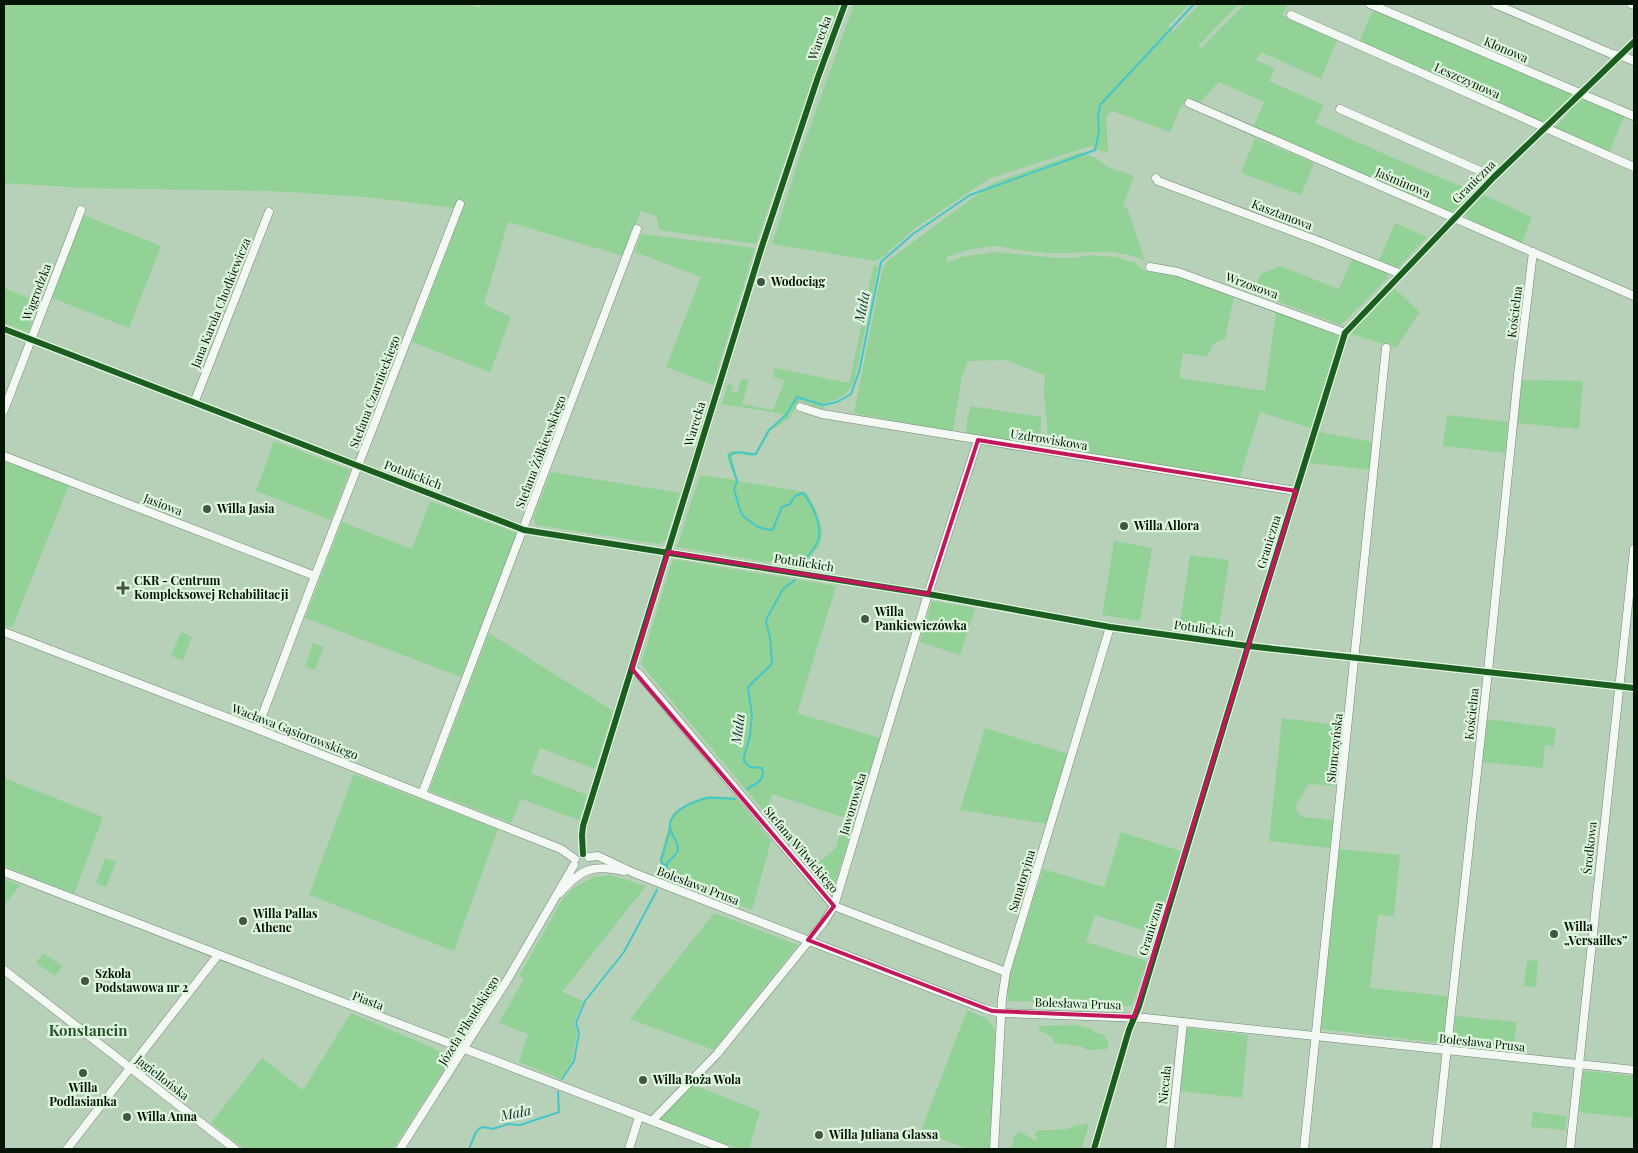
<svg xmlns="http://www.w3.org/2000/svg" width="1638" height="1153" viewBox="0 0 1638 1153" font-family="'Playfair Display',serif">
  <rect width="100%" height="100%" fill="#b7d1b8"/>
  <g fill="#92d296">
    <path d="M4,4H467L480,8L482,4H840L756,244L660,230L656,216L641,211L623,256L508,222L484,304L511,317L490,372L412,342L463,209L366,197L271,191L82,188L4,183Z"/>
    <path d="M854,4H1190L1168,26L1173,31L1200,4H1239L1198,46L1201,48L1245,4H1288L1282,15L1337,40L1321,79L1261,52L1256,60L1275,69L1269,81L1324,105L1315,123L1416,168L1474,191L1454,211L1450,213L1253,128L1264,102L1219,82L1198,104L1188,100L1181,107L1170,132L1112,111L1106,117L1108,152L1098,150L1091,146L990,178L914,229L883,257L875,261L772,244L801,152Z"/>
    <path d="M1374,8L1569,91L1571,94L1570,97L1547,120L1544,122H1540L1359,42Z"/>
    <path d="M1581,98H1585L1625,115L1609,152L1555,128Z"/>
    <path d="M1255,138L1314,163L1301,195L1241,173Z"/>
    <path d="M1081,152L1096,158L1108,167L1134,176L1123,206L1127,208L1145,261C1114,245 1080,255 1048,253C1036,252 1025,251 1013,249C1007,248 1001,246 995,246C978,247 962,251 947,257V263L961,257L996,252L1057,258H1076L1088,255L1116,257L1135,263L1145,271L1176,276L1234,296L1225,339L1213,344L1207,357L1183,353L1179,378L1265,391L1276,312L1339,336L1311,428L1260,412L1240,477L1049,447L1044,394L1045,375L1006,360L968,361L962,376L953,432L854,413L881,275L886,262L993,183Z"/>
    <path d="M1482,194L1532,217L1522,244L1469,220L1464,213Z"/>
    <path d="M83,215L161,246L129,328L52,298Z"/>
    <path d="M1395,223L1427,237L1398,268L1379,260Z"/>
    <path d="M641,234L755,248L713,385L666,367L701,277L635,252Z"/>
    <path d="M1352,259L1386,272L1388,278L1341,325L1253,292L1261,274L1280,266L1339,289Z"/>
    <path d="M874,264L878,267L854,383C847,395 839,399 826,403L824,409L813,406L800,400L790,418L770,431L756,455C747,458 744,451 732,456L738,481L806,492C814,504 826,527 821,541C818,551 807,558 804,568L677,547L700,475L735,480C733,471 727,462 727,453L733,451L755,453L768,429L779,421L784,414L722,404L728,384L733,386L732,392L737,393L742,378L749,380L742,404L773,410L785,380L773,377L775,368L849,383Z"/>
    <path d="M4,288L39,302L28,332L4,323Z"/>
    <path d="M1394,288L1420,312L1396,348L1351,334L1352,330Z"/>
    <path d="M1521,380L1583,381L1579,429L1517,423Z"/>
    <path d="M971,406L1041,417L1040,445L966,434L967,420Z"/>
    <path d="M1447,415L1508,422L1505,453L1443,446Z"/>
    <path d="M1319,432L1373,442L1371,470L1309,463Z"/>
    <path d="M274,441L350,470L331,520L256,491Z"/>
    <path d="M4,460L69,485L12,628L4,625Z"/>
    <path d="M551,472L680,493L666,540L659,544L536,525L533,519Z"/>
    <path d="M430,501L517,533L461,677L305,618L342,522L412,549Z"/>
    <path d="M1114,541L1152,548L1140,621L1102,615Z"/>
    <path d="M1190,555L1229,560L1218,634L1179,627Z"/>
    <path d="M678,560L836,586L797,713L880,738L832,894L786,838L791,832L817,864L836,848L845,818L772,794L767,815L641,664L672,561Z"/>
    <path d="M932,601L975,608L960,655L920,642Z"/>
    <path d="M181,632L192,637L183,660L171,656Z"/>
    <path d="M489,633L613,711L595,769L540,748L531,773L587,795L579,820L521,799L511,823L429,791Z"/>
    <path d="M313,643L324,647L315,670L305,666Z"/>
    <path d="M1282,718L1344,726L1336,786L1309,784L1296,805L1297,812L1303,817L1333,820L1330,848L1269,841Z"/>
    <path d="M1487,719L1556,728L1554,747L1545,745L1543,768L1482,762Z"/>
    <path d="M985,728L1068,754L1047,824L960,810Z"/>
    <path d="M354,774L498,829L454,951L309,895Z"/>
    <path d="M4,778L103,817L74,894L4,866Z"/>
    <path d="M708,796L735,797L771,841L752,910L661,875L665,869C663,865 660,864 660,859C660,856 671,816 673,814C679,806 698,799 708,796Z"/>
    <path d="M1121,832L1181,851L1155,934L1095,915L1086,942L1147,961L1132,1006L1060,1007L1037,1002L1008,1001V979L1043,869L1104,887Z"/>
    <path d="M1339,849L1400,855L1394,916L1378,915L1370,988L1448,996L1445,1038L1441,1043L1320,1029Z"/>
    <path d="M105,858L116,862L106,887L96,883Z"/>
    <path d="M611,875L646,886L562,992L583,1001L574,1023L577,1032L572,1061L560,1080L558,1078L519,1062L528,1034L499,1023L524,978L519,976L562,900L573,888L594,877Z"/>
    <path d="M4,879L20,885L4,906Z"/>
    <path d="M714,913L798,945L714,1050L630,1019Z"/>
    <path d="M43,953L62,966L55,976L36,963Z"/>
    <path d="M1527,960L1538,961L1536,987L1524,986Z"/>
    <path d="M967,1010L987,1019L995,1030L993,1096L989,1149H968L921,1131Z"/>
    <path d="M351,1013L424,1044L452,1058L393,1149H245L211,1123L262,1058L303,1090Z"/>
    <path d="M1455,1016L1517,1022L1513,1051L1460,1046L1454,1042Z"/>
    <path d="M1076,1025L1092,1029L1094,1032L1104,1035L1109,1044L1107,1049L1087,1050L1081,1046L1054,1043L1052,1037L1039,1030V1026Z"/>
    <path d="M1186,1028L1248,1035L1242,1098L1180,1091Z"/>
    <path d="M1586,1071L1634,1076V1118L1579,1112L1583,1072Z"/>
    <path d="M693,1085L760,1111L749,1149H739L660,1119Z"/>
    <path d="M1533,1112L1567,1116L1565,1130L1531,1127Z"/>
    <path d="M1089,1124L1082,1148L1086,1149H1011L1014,1136L1021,1132L1036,1141L1037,1137L1034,1135L1037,1131L1067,1129L1076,1125Z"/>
  </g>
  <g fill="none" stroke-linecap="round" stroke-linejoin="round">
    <g stroke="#46c6ca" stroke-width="2">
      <path d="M800,566C805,559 815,549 818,541C823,527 812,503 803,493L795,496L790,504L782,507L773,529L770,530L758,527L743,516L740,510L734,489L737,481L729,456L731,454C740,449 748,456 756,454L769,430L786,415L797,397L823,405L837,402L851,394L859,372L881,262L913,234L970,195L1095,150L1099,131L1098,116L1100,105L1194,4"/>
      <path d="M747,789C756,784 766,780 762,768L750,767L744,761V756L750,736L752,715L748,688L749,686L771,665L772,661L770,637L766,623L767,618L783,589L795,580"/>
      <path d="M667,866L662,863L661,860L670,830"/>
      <path d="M665,876C666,872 666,868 667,864C670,858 678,855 678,849C678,839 668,833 670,823C673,809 695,801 707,798C716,797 726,799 735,799"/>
      <path d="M562,1079L574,1061L579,1033L576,1023L585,1001L624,952L657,890"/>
      <path d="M469,1149L476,1132L480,1128L485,1127L493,1129L508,1124L520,1125L559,1112L558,1092"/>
    </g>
    <defs>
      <g id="minor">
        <path d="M1370,4L1634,116"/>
        <path d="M1495,4L1612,54L1620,55L1634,61"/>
        <path d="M1631,4L1634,5"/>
        <path d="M1291,15L1634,167"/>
        <path d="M1189,103L1634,296"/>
        <path d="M1340,109L1494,177"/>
        <path d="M1156,178L1158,181L1321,242L1401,274"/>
        <path d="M1150,267L1178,272L1345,333"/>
        <path d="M4,329L524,530L928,594L1110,627L1248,646L1634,688"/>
        <path d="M194,403L269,212"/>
        <path d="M800,407L822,414L1296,491"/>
        <path d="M4,410L81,210"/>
        <path d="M4,456L315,576"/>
        <path d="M4,632L257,729L561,849L575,859"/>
        <path d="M632,669L640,675L834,906L1006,972"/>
        <path d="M257,729L315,576L460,204"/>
        <path d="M422,794L637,229"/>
        <path d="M583,854L582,835L583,826L762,246L818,77L845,4"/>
        <path d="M589,857L598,856L634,873L985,1009L1001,1013L1145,1018L1634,1070"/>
        <path d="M4,872L725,1149"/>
        <path d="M560,893C581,869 592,864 624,871"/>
        <path d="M4,970L235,1149"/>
        <path d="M652,1121L717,1054L824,922L834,906L928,594L978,440"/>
        <path d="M67,1149L218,955"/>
        <path d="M400,1149L509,977L574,865"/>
        <path d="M629,1149L639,1117"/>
        <path d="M994,1149L1002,999L1006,972L1110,627"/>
        <path d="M1094,1149L1129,1030L1139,1006L1248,646L1345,333L1494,177L1634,42"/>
        <path d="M1170,1149L1183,1022"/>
        <path d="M1304,1149L1386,348"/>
        <path d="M1436,1149L1488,671L1518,375L1533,252"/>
        <path d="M1570,1149L1634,549"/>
      </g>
    </defs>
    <use href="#minor" stroke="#718572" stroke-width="9"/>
    <use href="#minor" stroke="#f4f8f4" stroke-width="8"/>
    <defs>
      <g id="cycleway">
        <path d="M4,329L524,530L928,594L1110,627L1248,646L1634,688"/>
        <path d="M583,854L582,835L583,826L762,246L818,77L845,4"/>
        <path d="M1094,1149L1129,1030L1139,1006L1248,646L1345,333L1494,177L1634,42"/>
      </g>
    </defs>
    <use href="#cycleway" stroke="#def6de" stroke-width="9"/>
    <use href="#cycleway" stroke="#1b5e20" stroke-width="6"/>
  </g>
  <path fill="none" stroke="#c2185b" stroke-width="4" stroke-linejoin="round" d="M978,440L1296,491L1134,1017L992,1011L808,940L834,906L632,669L668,552L928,594Z"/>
  <g fill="#435644" stroke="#def6de" stroke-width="2">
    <circle cx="761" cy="282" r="5"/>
    <circle cx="207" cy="509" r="5"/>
    <circle cx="1124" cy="526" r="5"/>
    <path d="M120.5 580.5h5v5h5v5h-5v5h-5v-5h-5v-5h5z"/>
    <circle cx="865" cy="619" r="5"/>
    <circle cx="243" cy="921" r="5"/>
    <circle cx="1554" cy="934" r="5"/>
    <circle cx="85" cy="981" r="5"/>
    <circle cx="83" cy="1073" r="5"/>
    <circle cx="643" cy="1080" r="5"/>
    <circle cx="127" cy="1117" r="5"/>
    <circle cx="819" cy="1135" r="5"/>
  </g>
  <g text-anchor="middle" stroke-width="4.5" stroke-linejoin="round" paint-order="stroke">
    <g font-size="12" fill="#041405" stroke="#def6de">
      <text transform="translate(820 38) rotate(-70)" y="4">Warecka</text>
      <text transform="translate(1506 50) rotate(23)" y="4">Klonowa</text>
      <text transform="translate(1467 81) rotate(24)" y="4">Leszczynowa</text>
      <text transform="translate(1474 182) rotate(-45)" y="4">Graniczna</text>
      <text transform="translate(1403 183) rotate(23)" y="4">Jaśminowa</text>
      <text transform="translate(1282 215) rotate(21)" y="4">Kasztanowa</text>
      <text transform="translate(1252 286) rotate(20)" y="4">Wrzosowa</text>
      <text transform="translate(37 292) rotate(-69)" y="4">Wągrodzka</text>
      <text transform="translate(221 303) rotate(-68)" y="4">Jana Karola Chodkiewicza</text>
      <text transform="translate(1515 312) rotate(-83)" y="4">Kościelna</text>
      <text transform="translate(375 392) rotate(-69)" y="4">Stefana Czarnieckiego</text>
      <text transform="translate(695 424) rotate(-73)" y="4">Warecka</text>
      <text transform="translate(1049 440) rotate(9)" y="4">Uzdrowiskowa</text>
      <text transform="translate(541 452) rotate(-69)" y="4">Stefana Żółkiewskiego</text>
      <text transform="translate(413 475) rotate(21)" y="4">Potulickich</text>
      <text transform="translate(163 505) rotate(21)" y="4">Jasiowa</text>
      <text transform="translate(1269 542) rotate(-73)" y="4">Graniczna</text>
      <text transform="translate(804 563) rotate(9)" y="4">Potulickich</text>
      <text transform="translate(1204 629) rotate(8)" y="4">Potulickich</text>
      <text transform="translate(1472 714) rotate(-84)" y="4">Kościelna</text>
      <text transform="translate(295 732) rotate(21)" y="4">Wacława Gąsiorowskiego</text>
      <text transform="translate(1335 748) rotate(-84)" y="4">Słomczyńska</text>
      <text transform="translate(853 804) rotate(-73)" y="4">Jaworowska</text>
      <text transform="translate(1590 848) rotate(-84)" y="4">Środkowa</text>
      <text transform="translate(801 850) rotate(50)" y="4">Stefana Witwickiego</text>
      <text transform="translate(1022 881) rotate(-73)" y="4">Sanatoryjna</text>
      <text transform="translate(698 886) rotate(21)" y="4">Bolesława Prusa</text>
      <text transform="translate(1151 929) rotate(-73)" y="4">Graniczna</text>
      <text transform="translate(368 1001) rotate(21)" y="4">Piasta</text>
      <text transform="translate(1078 1004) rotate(2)" y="4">Bolesława Prusa</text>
      <text transform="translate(469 1021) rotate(-58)" y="4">Józefa Piłsudskiego</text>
      <text transform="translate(1482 1043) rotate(6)" y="4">Bolesława Prusa</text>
      <text transform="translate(162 1078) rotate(38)" y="4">Jagiellońska</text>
      <text transform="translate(1165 1085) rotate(-84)" y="4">Niecała</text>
    </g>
    <g font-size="12" font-weight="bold" fill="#041405" stroke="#def6de" text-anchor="start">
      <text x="771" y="286">Wodociąg</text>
      <text x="217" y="513">Willa Jasia</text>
      <text x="1134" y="530">Willa Allora</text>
      <text x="134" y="585">CKR - Centrum<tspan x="134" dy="14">Kompleksowej Rehabilitacji</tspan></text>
      <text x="875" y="616">Willa<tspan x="875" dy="14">Pankiewiczówka</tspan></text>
      <text x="253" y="918">Willa Pallas<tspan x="253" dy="14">Athene</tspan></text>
      <text x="1564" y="931">Willa<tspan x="1564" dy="14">„Versailles”</tspan></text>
      <text x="95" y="978">Szkoła<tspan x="95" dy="14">Podstawowa nr 2</tspan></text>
      <text x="653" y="1084">Willa Boża Wola</text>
      <text x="83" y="1092" text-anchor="middle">Willa<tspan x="83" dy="14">Podlasianka</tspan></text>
      <text x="137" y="1121">Willa Anna</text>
      <text x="829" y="1139">Willa Juliana Glassa</text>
    </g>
    <g font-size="14" font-style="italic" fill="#0f2e32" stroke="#def6de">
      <text transform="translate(862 307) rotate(-79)" y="5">Mała</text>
      <text transform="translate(738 729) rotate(-83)" y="5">Mała</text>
      <text transform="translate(516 1113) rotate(-11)" y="5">Mała</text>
    </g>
    <g font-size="15" font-weight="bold" fill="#29532c" stroke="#def6de">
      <text x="88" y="1036">Konstancin</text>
    </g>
  </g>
  <rect width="1638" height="1153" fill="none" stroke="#041405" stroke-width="10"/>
</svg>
